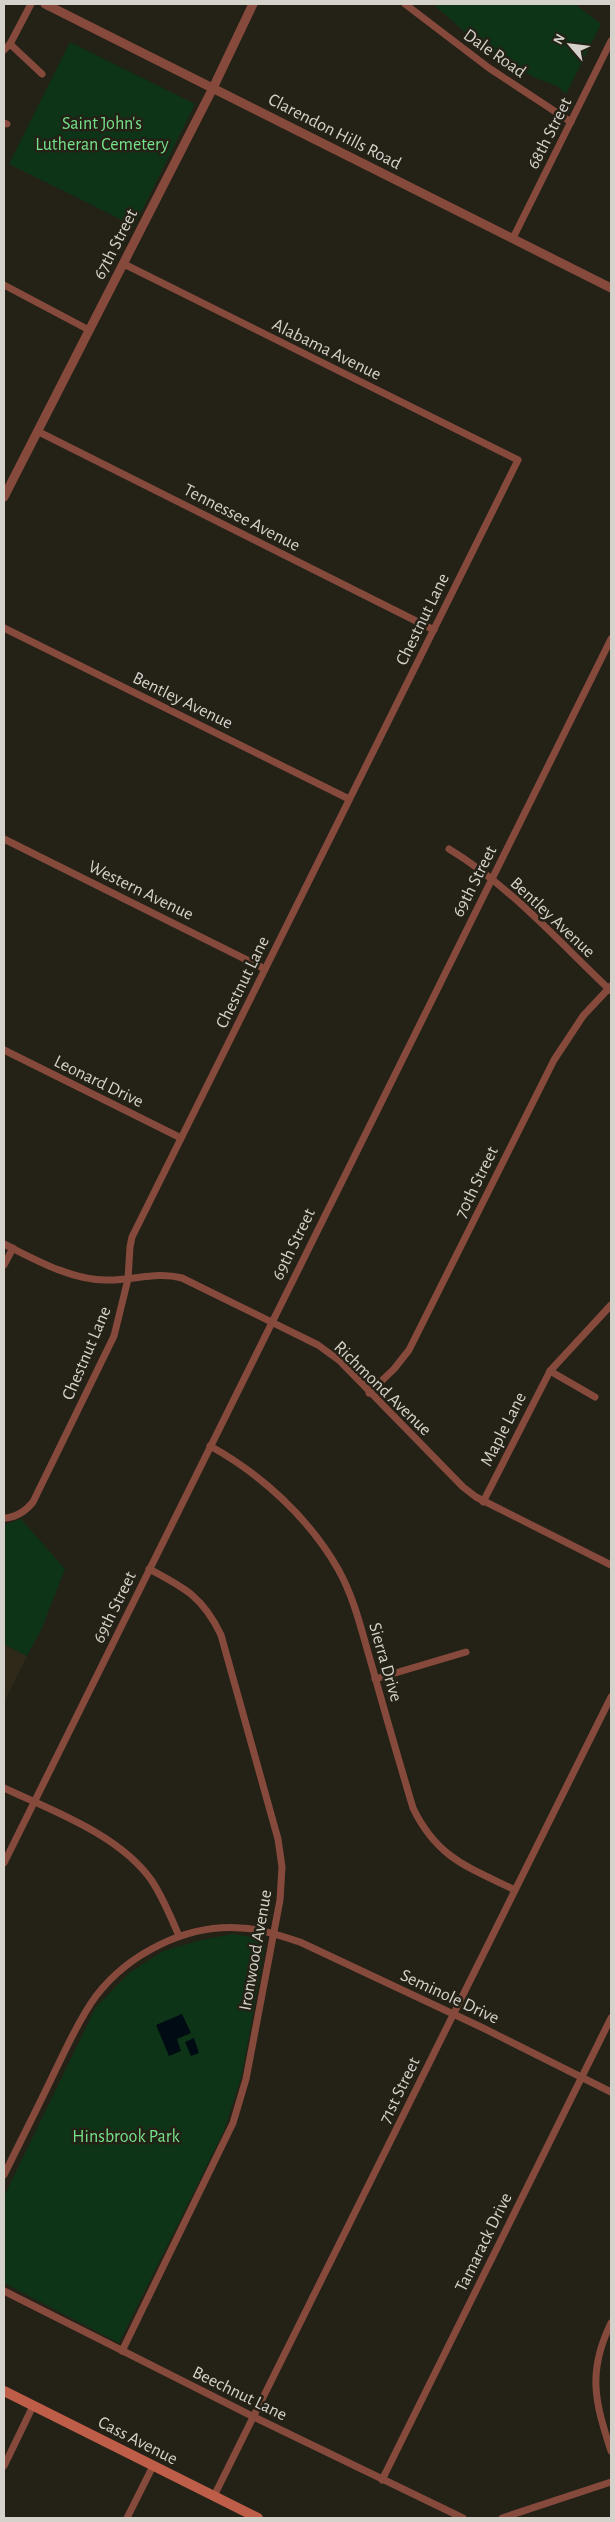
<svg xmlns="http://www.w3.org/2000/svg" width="615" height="2522" viewBox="0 0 615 2522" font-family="'Alegreya Sans',sans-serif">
  <rect width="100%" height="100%" fill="#242117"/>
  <path fill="#2e2919" d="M4,1644L27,1656L4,1702Z"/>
  <g fill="#0e3417">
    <path d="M433,4H575L601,24L566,94L557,86L533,77L468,35Z"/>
    <path d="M70,42L195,104L134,226L9,164Z"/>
    <path d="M21,1519L65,1569L42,1628L27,1656L4,1644V1525Z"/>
    <path d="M232,1934L262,1938L265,1947L242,2074L224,2131L119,2343L4,2283V2196L96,2007L129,1973L163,1951L201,1940Z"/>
  </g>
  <g fill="#010b13">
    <path d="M182,2014L191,2033L177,2039L181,2051L169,2056L156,2025Z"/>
    <path d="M194,2038L199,2053L191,2056L185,2042Z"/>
  </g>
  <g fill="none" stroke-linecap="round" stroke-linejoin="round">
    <g stroke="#864a3c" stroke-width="7">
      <path d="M405,4L489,68L571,122"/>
      <path d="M10,44L42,74"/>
      <path d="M4,50L10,44L31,4"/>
      <path d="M4,123L7,124"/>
      <path d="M513,238L611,41"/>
      <path d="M4,285L89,330"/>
      <path d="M37,431L434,630"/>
      <path d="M4,628L349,799"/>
      <path d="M4,839L265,969"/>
      <path d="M449,849C509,885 560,943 611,991"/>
      <path d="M4,1050L181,1138"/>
      <path d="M4,1244C36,1260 69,1279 105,1280C132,1281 156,1271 182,1278L318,1345L340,1361L463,1487L476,1497L611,1565"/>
      <path d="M4,1265L13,1248"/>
      <path d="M550,1371L595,1397"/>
      <path d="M369,1393L394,1369L409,1350L554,1060L583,1016L611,986"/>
      <path d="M210,1446C261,1474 309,1518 338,1569C355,1599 362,1633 372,1666C385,1713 399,1761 413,1808C437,1858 468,1867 515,1890"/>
      <path d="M483,1502L550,1371L611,1305"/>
      <path d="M4,1518C15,1518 26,1511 33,1502L114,1336L128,1279L130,1247L132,1237L518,460L124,264"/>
      <path d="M375,1679L466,1652"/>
      <path d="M4,1788C53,1811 120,1835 152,1881C163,1898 171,1917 179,1936"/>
      <path d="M4,1863L611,639"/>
      <path d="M4,2175C21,2140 39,2105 56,2069C68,2045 79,2019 96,1996C129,1953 187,1924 241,1928C262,1929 281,1936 300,1942L481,2027L611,2092"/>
      <path d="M4,2291L254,2417L463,2518"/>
      <path d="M611,2323C587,2372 595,2402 611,2451"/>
      <path d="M122,2351L233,2123L246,2079L280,1900L282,1867L278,1839L221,1635C203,1597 185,1588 149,1569"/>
      <path d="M4,2466L33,2406"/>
      <path d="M382,2480L611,2018"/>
      <path d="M214,2496L611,1697"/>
      <path d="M127,2518L153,2466"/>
      <path d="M502,2518L611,2482"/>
    </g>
    <g stroke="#864a3c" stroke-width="9">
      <path d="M45,4L611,288"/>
      <path d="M4,497L213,88L253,4"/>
    </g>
    <path stroke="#be5e49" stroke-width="10" d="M4,2391L258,2518"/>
  </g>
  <g text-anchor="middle" stroke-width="5" stroke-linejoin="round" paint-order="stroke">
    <g font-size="18" fill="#d4d2cb" stroke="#242117">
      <text transform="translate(495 53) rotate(35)" y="6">Dale Road</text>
      <text transform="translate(335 131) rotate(27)" y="6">Clarendon Hills Road</text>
      <text transform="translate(549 133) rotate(-63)" y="6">68th Street</text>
      <text transform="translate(115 244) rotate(-63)" y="6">67th Street</text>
      <text transform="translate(327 349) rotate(26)" y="6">Alabama Avenue</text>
      <text transform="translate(242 517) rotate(27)" y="6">Tennessee Avenue</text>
      <text transform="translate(422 619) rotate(-64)" y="6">Chestnut Lane</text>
      <text transform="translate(183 700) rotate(26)" y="6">Bentley Avenue</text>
      <text transform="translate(474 881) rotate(-63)" y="6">69th Street</text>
      <text transform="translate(141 890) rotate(26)" y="6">Western Avenue</text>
      <text transform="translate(553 917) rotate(43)" y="6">Bentley Avenue</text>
      <text transform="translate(242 982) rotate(-64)" y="6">Chestnut Lane</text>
      <text transform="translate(99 1081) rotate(26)" y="6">Leonard Drive</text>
      <text transform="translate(476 1182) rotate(-64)" y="6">70th Street</text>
      <text transform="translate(293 1244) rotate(-64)" y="6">69th Street</text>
      <text transform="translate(86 1353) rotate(-67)" y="6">Chestnut Lane</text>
      <text transform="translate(383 1388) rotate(44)" y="6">Richmond Avenue</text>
      <text transform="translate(503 1429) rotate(-63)" y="6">Maple Lane</text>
      <text transform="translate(114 1607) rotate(-64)" y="6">69th Street</text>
      <text transform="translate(386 1662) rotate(74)" y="6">Sierra Drive</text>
      <text transform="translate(255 1950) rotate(-80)" y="6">Ironwood Avenue</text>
      <text transform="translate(450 1996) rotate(25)" y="6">Seminole Drive</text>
      <text transform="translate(399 2090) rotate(-64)" y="6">71st Street</text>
      <text transform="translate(483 2242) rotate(-64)" y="6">Tamarack Drive</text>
      <text transform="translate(240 2393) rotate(26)" y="6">Beechnut Lane</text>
      <text transform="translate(138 2440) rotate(27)" y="6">Cass Avenue</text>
    </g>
    <g font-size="18" fill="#75e189" stroke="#242117">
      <text x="102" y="129">Saint John's<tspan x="102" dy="21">Lutheran Cemetery</tspan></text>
      <text x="126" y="2142">Hinsbrook Park</text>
    </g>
  </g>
  <rect width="615" height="2522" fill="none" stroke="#d4d2cb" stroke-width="10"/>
  <g transform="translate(570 45) rotate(298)" stroke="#242117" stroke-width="4" paint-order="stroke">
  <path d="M0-4L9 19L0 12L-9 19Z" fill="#d4d2cb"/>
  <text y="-8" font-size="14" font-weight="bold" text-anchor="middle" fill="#d4d2cb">N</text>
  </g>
</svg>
